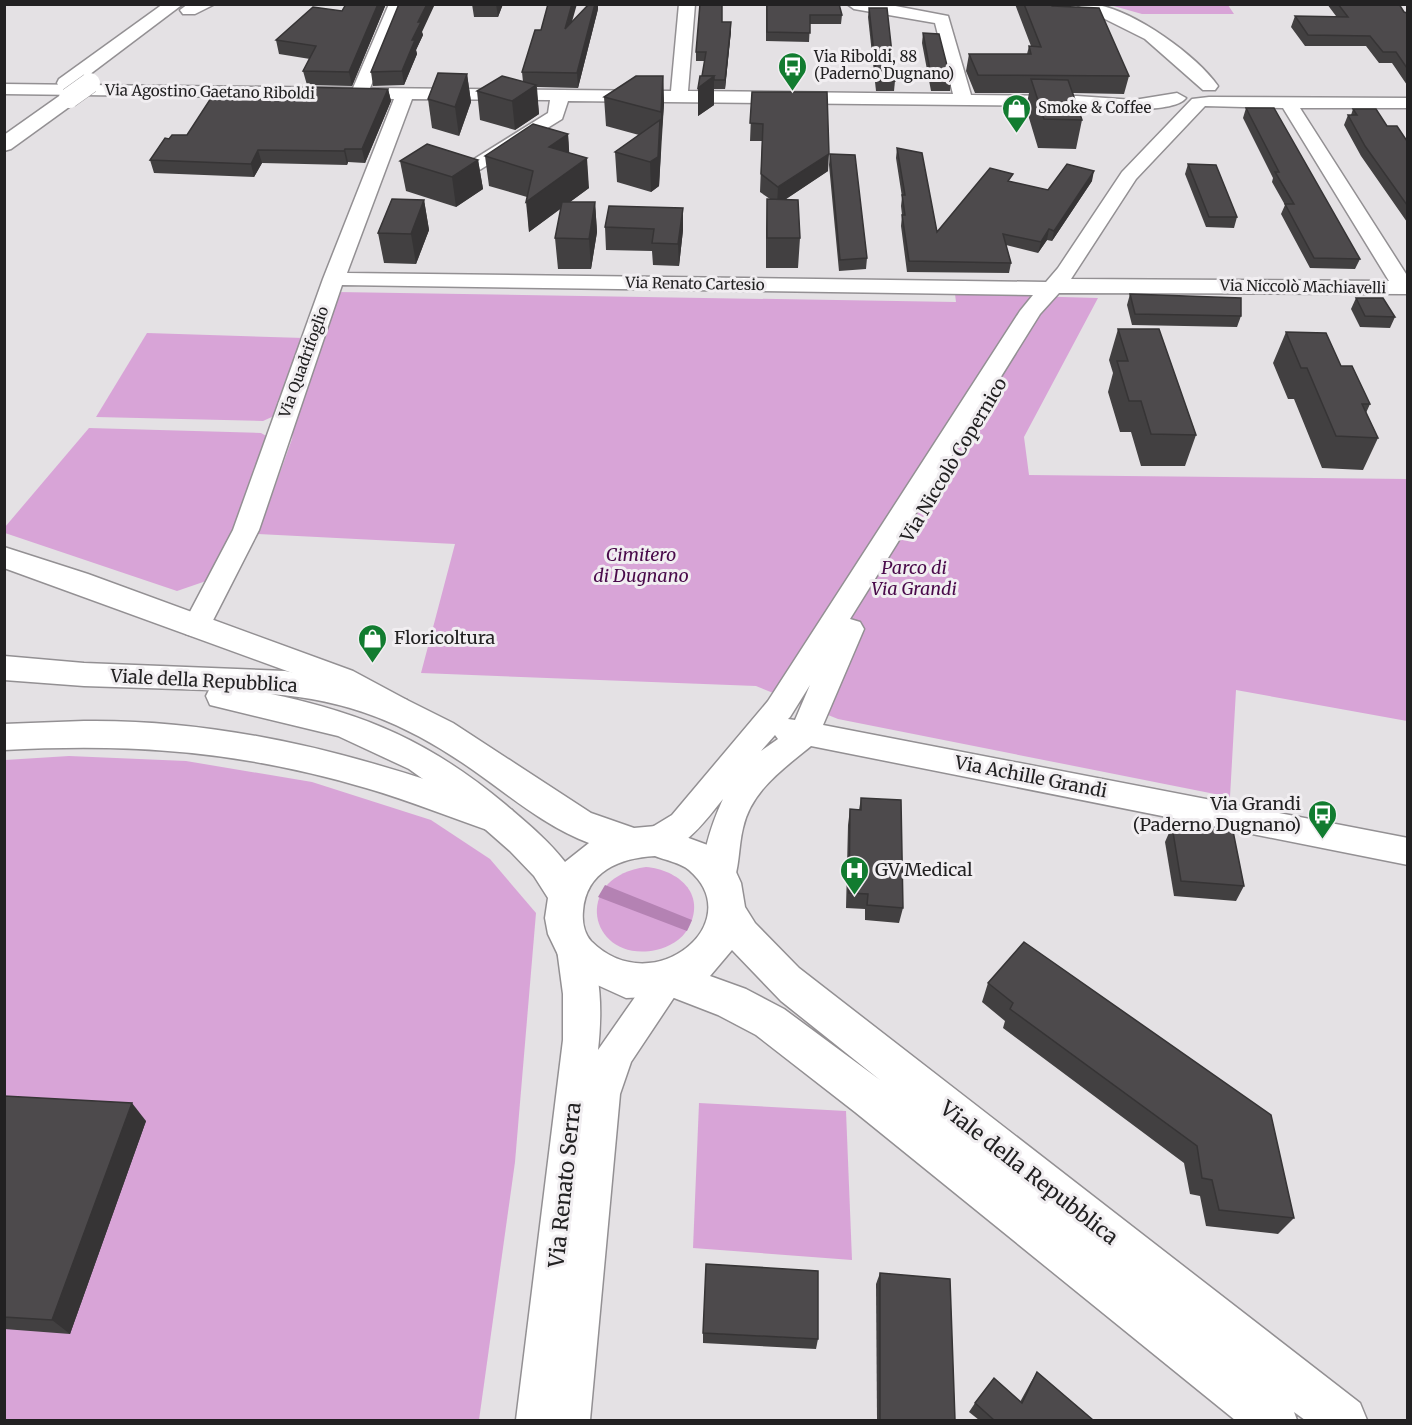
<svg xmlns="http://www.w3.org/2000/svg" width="1412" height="1425" viewBox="0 0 1412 1425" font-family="Merriweather,serif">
  <rect width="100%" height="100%" fill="#e4e1e4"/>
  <g fill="#d8a4d7">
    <path d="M1110,5H1228L1234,14H1142Z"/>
    <path d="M337,292L956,302L955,294L1098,298L1024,437L1029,475L1407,479V721L1236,690L1230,797L838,719L756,686L421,673L455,544L258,534L292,439L295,413Z"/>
    <path d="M147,333L304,338L274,416L263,421L96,417Z"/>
    <path d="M89,428L261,433L268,437L236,525L209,580L177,591L5,533V527Z"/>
    <path d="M69,756L186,761L312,782L431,820L490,859L536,913L515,1162L479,1420H5V760Z"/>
    <path d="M646,867C678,870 706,893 689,927C682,940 669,947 656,950C589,964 570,877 646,867Z"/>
    <path d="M699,1103L846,1111L852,1260L693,1248Z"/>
  </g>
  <path fill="#b482b3" d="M605,885L692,920L687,931L598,897Z"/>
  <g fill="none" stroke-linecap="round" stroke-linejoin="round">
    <defs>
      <g id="minor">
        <path d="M389,4H405L370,88L671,91L679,4H695L688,91L953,94L935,23L854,9L847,4H885L948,16L971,95L1077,96L1134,100L1177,93L1186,98C1173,115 1098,108 1077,106L568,101L562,119L473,174L464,168L466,164L548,113L550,100L412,99L347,273L1046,282L1058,268L1122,172L1192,99L1209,97L1408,98V108H1300L1408,277V294L1059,293L1040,314L850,619L860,622L864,629L823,725L1408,838V865L811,746C783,769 751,791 743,828C738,848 740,869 731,888L719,892L707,888C696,865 713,821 723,799C705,821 677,862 644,850L640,841L644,832L672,815L768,701L1020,311L1033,295L342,285L259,530L206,634L196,637L186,634L182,627L233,530L323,279L394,99L4,94V84L353,88ZM1205,106L1283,108L1389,281L1071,279L1136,179ZM810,685L795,720L788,719L790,717ZM775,735L778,739L761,751Z"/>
        <path d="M1075,4C1082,4 1091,3 1098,5C1136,12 1196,55 1218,86L1215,90H1203L1145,39Z"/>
        <path d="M574,934L586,938C602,972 602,1014 598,1050L656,967L669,962L682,967L687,978L631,1062L620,1094L590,1420H516L563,1040V994L557,949L562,938Z"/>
      </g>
      <path id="major" d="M4,656L84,663L285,671L359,685L407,700L453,723L591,813L634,828L656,826L713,847L736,872L741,883L745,907L755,923L799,968L1360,1403L1367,1420H1305L1294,1412L1297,1420H1235L855,1112L756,1035L718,1015L669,996L626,998L573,974L561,961L548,934L545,918L548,898L534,876L510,851L452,800L409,769L338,736L210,705L206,696L209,690L84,686L4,680ZM271,694C350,700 409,725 473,770C510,796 546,827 589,843L565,862C548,840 527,823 506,805C431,742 366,714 271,694ZM655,856C665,860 681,863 689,870C750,922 653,1003 591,941C584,933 582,921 583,911C586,871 620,858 655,856ZM732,950L781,1001L880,1080L784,1009L746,989L710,976Z"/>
      <g id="highway">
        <path d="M163,4H183L73,87H59L57,83L59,79Z"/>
        <path d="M188,4H215L195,14H183L180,10Z"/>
        <path d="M69,92L76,94L79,98L76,102L11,149L4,151V135L62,94Z"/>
        <path d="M4,547L88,574L353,671L407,700L411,709L407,718L395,721L383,718L331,687L4,568Z"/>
        <path d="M84,721C232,719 374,758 512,810L517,820L512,830L499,834C454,819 411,801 366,788C240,751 134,743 4,750V724Z"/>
      </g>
    </defs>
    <use href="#minor" stroke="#939093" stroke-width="3"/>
    <use href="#major" stroke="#939093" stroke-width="3"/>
    <use href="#highway" stroke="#939093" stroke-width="3"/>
    <use href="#minor" fill="#fff" fill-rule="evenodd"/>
    <use href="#major" fill="#fff" fill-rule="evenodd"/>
    <use href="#highway" fill="#fff" fill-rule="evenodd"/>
    <defs>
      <path id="highway-bridge" d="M69,98L90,83"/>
    </defs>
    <use href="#highway-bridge" stroke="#939093" stroke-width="21" stroke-linecap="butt"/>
    <use href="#highway-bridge" stroke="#fff" stroke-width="20"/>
  </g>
  <g fill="#424041">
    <path d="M346,4H386L352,86L307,85L303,71L310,59L279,54L276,40L342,11Z"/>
    <path d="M472,4H503L498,17H474Z"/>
    <path d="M766,4L842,15L841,24H810L809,42L766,41Z"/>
    <path d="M1015,4H1051L1129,76L1124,94L1073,93L1082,120L1076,149L1038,148L1026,108L1029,93H975L966,71L969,54H1027L1029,46H1031Z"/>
    <path d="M1327,4H1399L1404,12L1407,13V85L1392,63H1379L1366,46H1305L1291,27L1295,16H1336Z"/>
    <path d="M869,8L895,81L894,91H876L868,17Z"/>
    <path d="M598,9L578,88L537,87L539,114L515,130L480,120L477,91L523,82L522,72L541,30L572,22Z"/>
    <path d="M722,22L731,31L725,89H714V105L698,116V88L702,76L705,61H696V52Z"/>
    <path d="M422,32L423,35L416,50L417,54L404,85L373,86L371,72Z"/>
    <path d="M923,33L951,81L950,91H931L922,43Z"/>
    <path d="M467,74L471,102L459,136L432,128L428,99Z"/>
    <path d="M663,76L664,104L659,186L651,192L617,182L615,152L639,135L606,126L604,97Z"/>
    <path d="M388,89L391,101L365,163L348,162L347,165L262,163L254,177L154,173L150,160L169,139L187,135L290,100Z"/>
    <path d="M752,92L828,171L786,199L800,238L798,268H766V229L767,199H770L760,192L762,141H750Z"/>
    <path d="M1246,108L1360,259L1355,269L1310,268L1281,214L1285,205L1272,182L1273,178L1243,118Z"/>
    <path d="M1353,109L1387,126L1407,141V222L1361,156L1344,125L1348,115H1351Z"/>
    <path d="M568,134L569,153L589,188L570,202H595L597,232L591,269H558L555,238L561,208L529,232L527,197L489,186L485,156Z"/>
    <path d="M897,148L937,232L1012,182L1048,190L1092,181L1052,241L1047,240L1038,253L1006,245L1011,263L1009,273L907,272L901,226L902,215L901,206L902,197L896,158Z"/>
    <path d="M830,154L867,258L866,269L839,271L829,165Z"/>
    <path d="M478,160L483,189L456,207L406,191L400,161Z"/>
    <path d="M1188,164L1237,217L1234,228L1206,227L1185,174Z"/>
    <path d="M424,200L429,230L416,264L384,263L378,233Z"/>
    <path d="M605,227L683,230L679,266L653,265L652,251L606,250Z"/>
    <path d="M1130,294L1241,316L1237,327L1132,325L1127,305Z"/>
    <path d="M1356,298L1395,317L1390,328L1360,327L1351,309Z"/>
    <path d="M1118,329L1196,435L1185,466H1141L1131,432H1120L1108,392L1113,373L1109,360Z"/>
    <path d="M1286,332L1341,366L1370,404L1366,413L1378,438L1363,470L1322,468L1294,399H1288L1273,363Z"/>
    <path d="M861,798L903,908L899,923L865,920V909L846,908L848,825L850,809L859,810Z"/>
    <path d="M1172,826L1244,886L1236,901L1174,896L1165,842Z"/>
    <path d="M988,983L1294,1218L1278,1234L1206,1226L1200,1196L1190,1194L1184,1163L1003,1028L1005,1021L982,1002Z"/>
    <path d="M4,1096L146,1121L70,1334L4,1329Z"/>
    <path d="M880,1273L955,1420H877L876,1284Z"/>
    <path d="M703,1333L818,1339L816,1349L703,1343Z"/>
    <path d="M1037,1372L1093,1420H979L969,1412L975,1403L1020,1402L1031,1382Z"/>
  </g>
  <g fill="#363435">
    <path d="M378,4H386L352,86L349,72Z"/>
    <path d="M427,4H435L422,32L423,35L416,50L417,54L404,85L402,71L418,22Z"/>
    <path d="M496,4H503L498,17Z"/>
    <path d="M572,4H577L566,43L565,29Z"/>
    <path d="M595,4H598V9L578,88L577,73Z"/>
    <path d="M731,22V31L725,89V80Z"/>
    <path d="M467,74L471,102L459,136L455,107Z"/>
    <path d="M663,76L664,104L661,141V112Z"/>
    <path d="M714,76V105L698,116V88Z"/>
    <path d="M536,85L539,114L515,130L512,101Z"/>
    <path d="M388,89L391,101L365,163L362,149Z"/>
    <path d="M660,120L661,149L659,186L651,192L650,162Z"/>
    <path d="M568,134L570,164L549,147Z"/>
    <path d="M345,149L348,162L347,165L344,151Z"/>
    <path d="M258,150L262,163L254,177L251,164Z"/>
    <path d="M829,154L828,171L777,205L778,187Z"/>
    <path d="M587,158L589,188L529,232L526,202Z"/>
    <path d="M478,160L483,189L456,207L452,177Z"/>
    <path d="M1094,171L1092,181L1052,241L1054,231Z"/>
    <path d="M424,200L429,230L416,264L411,234Z"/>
    <path d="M595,202L597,232L591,269L589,239Z"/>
    <path d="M683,208V230L679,266L678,244Z"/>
    <path d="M1049,229L1047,240L1038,253L1041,242Z"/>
    <path d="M132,1103L146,1121L70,1334L52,1320Z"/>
  </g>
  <g fill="#4d4a4c" stroke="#363435" stroke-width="1.5">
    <path d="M346,4H378L349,72L303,71L316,46L276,40L313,7L342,11Z"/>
    <path d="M399,4H427L418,22H421L412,40H415L402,71L371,72Z"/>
    <path d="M548,4H572L565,29L589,4H595L577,73L522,72L535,30H541Z"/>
    <path d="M700,4H722V22H731L725,80H714V76H702L706,52H696Z"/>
    <path d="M767,4H839L842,15H810V33L767,32Z"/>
    <path d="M1024,4H1051L1052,6L1099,8L1129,76L978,75L969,54H1031L1029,46L1041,47Z"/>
    <path d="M1338,4H1399L1404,12L1407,13V68L1396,52H1383L1370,36L1308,35L1295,16L1348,17Z"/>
    <path d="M869,8H887L895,81H877Z"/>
    <path d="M923,33L939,34L951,81H932Z"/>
    <path d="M438,73L467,74L455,107L428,99Z"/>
    <path d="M502,76L536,85L512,101L477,91Z"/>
    <path d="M636,76H663L661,112L604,97Z"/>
    <path d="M700,76H714L698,88Z"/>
    <path d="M1031,79L1068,80L1082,120L1044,119Z"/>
    <path d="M296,87L388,89L362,149H345L344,151L258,150L251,164L150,160L165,138L169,139L172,135H187L211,98L290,100Z"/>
    <path d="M752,92H827L829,154L778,187L761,174L763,124L750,123Z"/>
    <path d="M1246,108H1274L1360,259L1314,258L1285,204H1294L1275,172H1279Z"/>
    <path d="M1353,109H1376L1387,126H1397L1407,141V205L1365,146L1348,115H1357Z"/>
    <path d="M660,120L658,157L650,162L615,152Z"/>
    <path d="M533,124L568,134L549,147L587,158L526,202L533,171L485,156Z"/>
    <path d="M427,144L478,160L452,177L400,161Z"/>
    <path d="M897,148L922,153L937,232L990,168L1013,174L1008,181L1048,190L1067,164L1094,171L1054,231L1049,229L1041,242L1003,234L1011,263L909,261L902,215H905L902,195H905Z"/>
    <path d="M830,154L855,155L867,258L840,260Z"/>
    <path d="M1188,164L1216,165L1237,217H1209Z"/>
    <path d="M392,199L424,200L411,234L378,233Z"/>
    <path d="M767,199L798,200L800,238H767Z"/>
    <path d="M562,202H595L589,239L555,238Z"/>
    <path d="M609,206L683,208L678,244L652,243L654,229L605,227Z"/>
    <path d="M1130,294L1241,298V316L1135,314Z"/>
    <path d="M1356,298H1383L1395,317L1365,316Z"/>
    <path d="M1118,329H1159L1196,435L1151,434L1141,401H1129L1117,361H1128Z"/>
    <path d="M1286,332L1326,333L1341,366H1352L1370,404H1362L1378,438L1336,436L1307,368H1301Z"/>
    <path d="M861,798L901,800L903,908L867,905L868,894L849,893L850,809L861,810Z"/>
    <path d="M1172,826L1233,831L1244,886L1181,881Z"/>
    <path d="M1024,942L1271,1115L1294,1218L1219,1210L1212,1180L1202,1178L1197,1146L1010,1009L1013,1003L988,983Z"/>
    <path d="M4,1096L132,1103L52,1320L4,1317Z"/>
    <path d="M706,1264L818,1271V1339L703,1333Z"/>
    <path d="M880,1273L950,1279L955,1420H880Z"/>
    <path d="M1037,1372L1093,1420H994L975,1403L994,1378L1022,1403Z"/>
  </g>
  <defs>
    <symbol id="bus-pin" viewBox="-11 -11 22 30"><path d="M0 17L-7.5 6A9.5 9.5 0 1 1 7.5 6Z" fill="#127c30" stroke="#f1eef1"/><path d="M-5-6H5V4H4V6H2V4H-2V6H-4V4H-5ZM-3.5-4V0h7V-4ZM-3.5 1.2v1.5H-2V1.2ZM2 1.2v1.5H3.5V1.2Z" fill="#fff"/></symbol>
    <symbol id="shop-pin" viewBox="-11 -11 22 30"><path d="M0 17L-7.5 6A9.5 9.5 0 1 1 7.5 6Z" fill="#127c30" stroke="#f1eef1"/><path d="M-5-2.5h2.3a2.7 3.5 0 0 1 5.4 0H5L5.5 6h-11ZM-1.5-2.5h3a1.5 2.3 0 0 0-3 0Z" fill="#fff"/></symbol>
    <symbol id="hospital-pin" viewBox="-11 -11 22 30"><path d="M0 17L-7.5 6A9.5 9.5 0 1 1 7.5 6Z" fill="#127c30" stroke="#f1eef1"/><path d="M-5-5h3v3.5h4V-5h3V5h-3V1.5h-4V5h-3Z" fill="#fff"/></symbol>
  </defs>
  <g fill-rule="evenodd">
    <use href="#bus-pin" x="776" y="50" width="33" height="45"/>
    <use href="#shop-pin" x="1000" y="92" width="33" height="45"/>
    <use href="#shop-pin" x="356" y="622" width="33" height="45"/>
    <use href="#bus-pin" x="1306" y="798" width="33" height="45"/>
    <use href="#hospital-pin" x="838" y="854" width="33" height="45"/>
  </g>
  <g text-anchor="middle" stroke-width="6" stroke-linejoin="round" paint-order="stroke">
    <g font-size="15" fill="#222122" stroke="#f1eef1" text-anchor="start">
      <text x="814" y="62">Via Riboldi, 88<tspan x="814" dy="17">(Paderno Dugnano)</tspan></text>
      <text x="1038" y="113">Smoke &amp; Coffee</text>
    </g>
    <g font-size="15" fill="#222122" stroke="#f1eef1">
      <text transform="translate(210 92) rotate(1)" y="5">Via Agostino Gaetano Riboldi</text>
      <text transform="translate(695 284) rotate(1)" y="5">Via Renato Cartesio</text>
      <text transform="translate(1303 287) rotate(1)" y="5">Via Niccolò Machiavelli</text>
      <text transform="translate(304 362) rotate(-70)" y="5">Via Quadrifoglio</text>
    </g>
    <g font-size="18" fill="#222122" stroke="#f1eef1">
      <text transform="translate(954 460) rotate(-59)" y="6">Via Niccolò Copernico</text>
      <text transform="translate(204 681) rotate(3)" y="6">Viale della Repubblica</text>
      <text transform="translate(1031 777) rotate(11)" y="6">Via Achille Grandi</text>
    </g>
    <g font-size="18" font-style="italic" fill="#490a4a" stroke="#f1eef1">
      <text x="641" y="561">Cimitero<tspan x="641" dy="21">di Dugnano</tspan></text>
      <text x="914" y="574">Parco di<tspan x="914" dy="21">Via Grandi</tspan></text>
    </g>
    <g font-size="18" fill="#222122" stroke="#f1eef1" text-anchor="start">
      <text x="394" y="644">Floricoltura</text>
      <text x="1301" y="810" text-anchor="end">Via Grandi<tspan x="1301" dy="21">(Paderno Dugnano)</tspan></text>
      <text x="875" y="876">GV Medical</text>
    </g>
    <g font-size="21" fill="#222122" stroke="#f1eef1">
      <text transform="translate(1029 1173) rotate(38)" y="7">Viale della Repubblica</text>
      <text transform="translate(565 1185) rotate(-84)" y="7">Via Renato Serra</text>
    </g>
  </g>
  <rect width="1412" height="1425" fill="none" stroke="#222122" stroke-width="12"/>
</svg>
